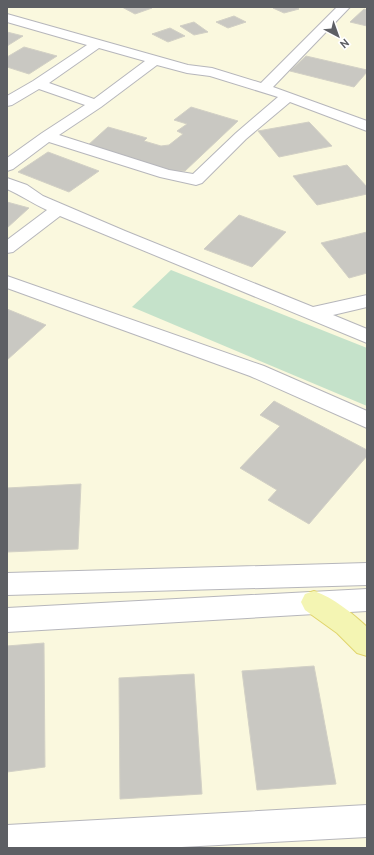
<svg xmlns="http://www.w3.org/2000/svg" width="374" height="855" viewBox="0 0 374 855" font-family="Overpass,sans-serif">
  <rect width="100%" height="100%" fill="#eeede6"/>
  <rect fill="#faf8de" x="7" y="7" width="360" height="841"/>
  <path fill="#c5e2ca" d="M171,270L367,348V406L132,307Z"/>
  <g fill="#c9c8c2" stroke="#d2d0c5">
    <path d="M122,7H149L152,8L135,14Z"/>
    <path d="M277,7H295L299,9L284,13L273,8Z"/>
    <path d="M364,9L367,10V26L350,22Z"/>
    <path d="M234,16L246,22L228,28L216,22Z"/>
    <path d="M194,22L208,32L194,35L180,26Z"/>
    <path d="M170,28L185,36L168,42L152,34Z"/>
    <path d="M7,32L23,36L7,46Z"/>
    <path d="M24,47L57,56L29,74L7,67V57Z"/>
    <path d="M306,56L367,70V72L354,87L290,71Z"/>
    <path d="M191,107L238,121L185,171H173L87,146L108,127L147,138L144,141L161,146L169,145L183,134L177,131L187,124L174,120Z"/>
    <path d="M309,122L332,146L279,157L258,131Z"/>
    <path d="M48,152L99,171L69,192L18,172Z"/>
    <path d="M347,165L367,187V194L317,205L293,176Z"/>
    <path d="M7,202L29,208L7,228Z"/>
    <path d="M239,215L286,232L252,267L204,249Z"/>
    <path d="M367,232V273L349,278L321,243Z"/>
    <path d="M7,309L46,325L7,360Z"/>
    <path d="M274,401L367,450V456L309,524L268,500L277,490L240,468L280,426L260,415Z"/>
    <path d="M81,484L78,549L7,552V488Z"/>
    <path d="M44,643L45,767L7,772V646Z"/>
    <path d="M314,666L336,784L257,790L242,671Z"/>
    <path d="M194,674L202,794L120,799L119,678Z"/>
  </g>
  <g fill="none" stroke-linecap="round" stroke-linejoin="round">
    <defs>
      <g id="minor">
        <path d="M337,7H350L273,87L367,121V131L290,102L246,139L202,183L196,185L160,177L49,142L13,169L7,171V158L42,133L85,105L39,89L12,105L7,106V96L33,81L87,45L7,22V14L188,65L212,68L261,83ZM99,48L145,61L94,99L49,83ZM157,65L187,73L210,76L278,97L236,133L193,174L169,170L59,135L101,107Z"/>
        <path d="M7,178L27,185L43,196L125,231L313,307L367,295V307L333,315L367,329V343L60,216L13,252L7,253V240L47,210C33,204 21,195 7,189Z"/>
        <path d="M7,276L264,366L367,411V428L250,376L7,288Z"/>
        <path d="M367,563V585L7,595V573Z"/>
        <path d="M367,589V611L7,632V608Z"/>
        <path d="M367,805V837L163,848H7V825Z"/>
      </g>
      <path id="major" d="M314,591C334,598 352,613 367,627V656L357,653L337,633L305,610L301,602L305,594Z"/>
    </defs>
    <use href="#minor" stroke="#b6b6bb" stroke-width="2"/>
    <use href="#major" stroke="#e1d56b" stroke-width="2"/>
    <use href="#minor" fill="#fff" fill-rule="evenodd"/>
    <use href="#major" fill="#f4f5b3" fill-rule="evenodd"/>
  </g>
  <rect width="374" height="855" fill="none" stroke="#5d5f64" stroke-width="16"/>
  <g transform="translate(338 36) rotate(139)" stroke="#ffffff" stroke-width="3" paint-order="stroke">
  <path d="M0-3L7 15L0 10L-7 15Z" fill="#5d5f64"/>
  <text y="-6" font-size="11" font-weight="bold" text-anchor="middle" fill="#5d5f64">N</text>
  </g>
</svg>
